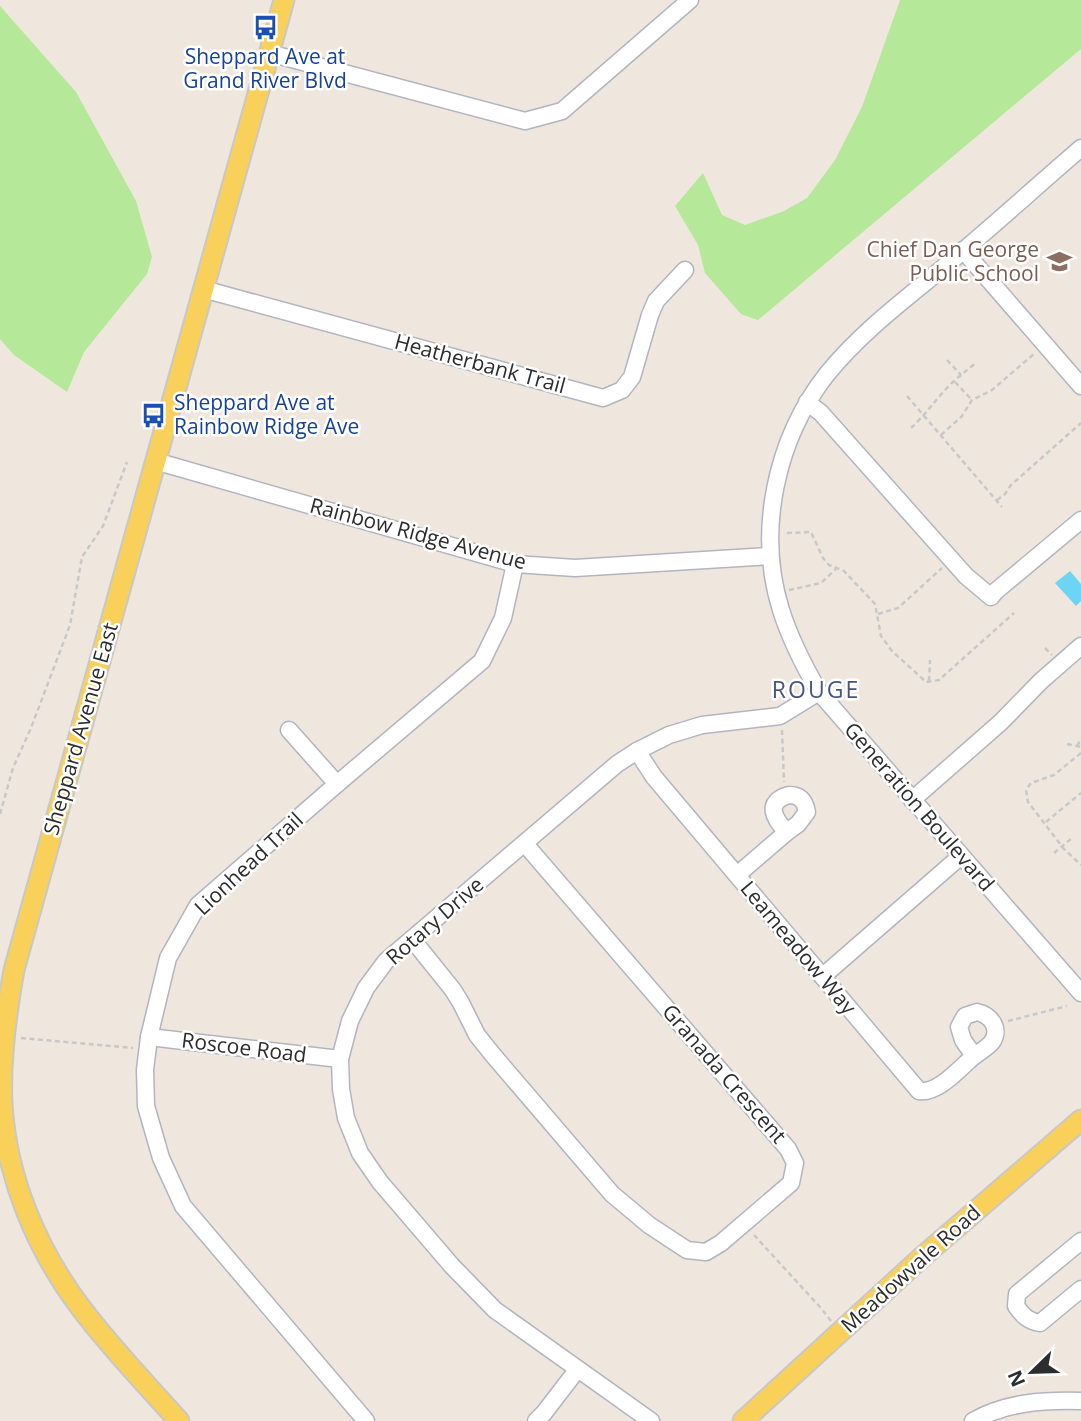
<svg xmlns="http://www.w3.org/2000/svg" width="1081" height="1421" viewBox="0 0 1081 1421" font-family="'Open Sans',sans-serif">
  <rect width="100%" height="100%" fill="#efe7de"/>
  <g fill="#b5e898">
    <path d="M900,0H1081V49L758,320L741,314L705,273L698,245L675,206L703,173L722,215L745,225L784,211L807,198L835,160L862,107Z"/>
    <path d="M0,6L76,92L136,201L152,257L147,274L84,352L67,392L14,355L0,339Z"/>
  </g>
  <path fill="#6cd5f6" d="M1070,571L1081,584V601L1076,606L1055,583Z"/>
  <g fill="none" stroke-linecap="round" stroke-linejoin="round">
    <defs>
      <g id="minor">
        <path d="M269,53L525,121L562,111L690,0"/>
        <path d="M1081,148C1031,191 983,235 932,277C895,307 857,337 827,374C776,439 756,531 781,610C790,639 804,666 819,692L1081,993"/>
        <path d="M963,250L1081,386"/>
        <path d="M203,289L603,398L622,390L632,377L650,315L656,301L685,270"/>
        <path d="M807,402L821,413L966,576L991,597L996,591L1081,520"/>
        <path d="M155,461L515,564L575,568L770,556"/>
        <path d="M289,730L337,784"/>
        <path d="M637,751L654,777L919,1091C938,1094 960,1068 974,1056"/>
        <path d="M789,795C800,795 805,801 807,812L798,824L787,832C774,819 764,802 789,795Z"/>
        <path d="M912,800L1001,722L1041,681L1081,646"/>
        <path d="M737,875L787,832"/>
        <path d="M412,939L453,990L461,1003L477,1035L493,1055L612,1194L649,1225L687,1250L706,1252L721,1243L791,1183L795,1163L788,1149L525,844"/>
        <path d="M823,976L961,856"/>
        <path d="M977,1012C991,1015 1001,1029 992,1042C987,1048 980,1052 974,1056L963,1040L959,1027L965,1016Z"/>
        <path d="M149,1037L340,1059"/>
        <path d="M1081,1241L1017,1294L1016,1306C1023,1316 1028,1321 1040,1323L1081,1289"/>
        <path d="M366,1421L183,1206L161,1158L146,1106L145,1070L149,1037L168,958L198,905L337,784L482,661L503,618L515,564"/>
        <path d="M536,1421L544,1413L577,1370"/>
        <path d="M651,1421L495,1310L452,1266L380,1182L360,1153L346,1118L341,1089L340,1059L350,1021L366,988L386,961L617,764L637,751L669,735L702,725L780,716L819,692"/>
        <path d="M973,1421C1006,1402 1044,1400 1081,1401"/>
      </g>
      <g id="major">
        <path d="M179,1421C146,1384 111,1348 81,1308C37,1250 6,1177 2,1103C0,1059 6,1014 14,970L284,0"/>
        <path d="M743,1421L921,1258L1081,1120"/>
      </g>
    </defs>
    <use href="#minor" stroke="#b2b5c1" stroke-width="19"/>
    <use href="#major" stroke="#c8c8c8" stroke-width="23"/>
    <g stroke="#c8c8c8" stroke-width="2.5" stroke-dasharray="5 3.5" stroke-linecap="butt">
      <path d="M947,360L961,375"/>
      <path d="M955,382L972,400"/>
      <path d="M907,396L1002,507"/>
      <path d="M911,428C924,416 934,402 946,389C955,379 966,371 977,362"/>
      <path d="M941,435L962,416L972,400L992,390L1035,353"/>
      <path d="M997,500L1005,494L1011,485L1081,423"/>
      <path d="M787,533L811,532L823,558L829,565L844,571L875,604L881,636L892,651L926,682L939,680L1014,613"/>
      <path d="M789,590L821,583L836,569"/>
      <path d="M878,614L898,608L942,568"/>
      <path d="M1045,648L1052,655"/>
      <path d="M929,681L930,660"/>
      <path d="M782,730L784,782"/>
      <path d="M1067,744L1081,747"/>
      <path d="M1077,746L1081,739"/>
      <path d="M1081,753L1054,775L1031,783L1026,790L1028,802L1064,849L1081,865"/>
      <path d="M0,814L13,768L31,728L70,625L82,557L103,526L127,462"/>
      <path d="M1046,822L1081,793"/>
      <path d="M1054,853L1072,838"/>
      <path d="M1008,1021L1067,1006"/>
      <path d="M21,1038L133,1048"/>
      <path d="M754,1235L820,1307L831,1321"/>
    </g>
    <use href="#minor" stroke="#fff" stroke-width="16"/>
    <use href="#major" stroke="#f9d059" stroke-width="19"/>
  </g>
  <defs>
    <symbol id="bus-bare" viewBox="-9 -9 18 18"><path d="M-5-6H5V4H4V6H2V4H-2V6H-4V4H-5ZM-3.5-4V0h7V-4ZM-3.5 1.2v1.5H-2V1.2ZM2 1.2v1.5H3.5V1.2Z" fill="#1a4fb4" stroke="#fff" stroke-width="2.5" paint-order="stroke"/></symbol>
    <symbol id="school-bare" viewBox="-9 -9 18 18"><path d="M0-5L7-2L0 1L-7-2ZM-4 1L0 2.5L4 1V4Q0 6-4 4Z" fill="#8d6e63" stroke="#fff" stroke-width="2.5" paint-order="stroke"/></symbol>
  </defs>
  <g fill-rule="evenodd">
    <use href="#bus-bare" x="248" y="10" width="35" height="35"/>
    <use href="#school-bare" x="1042" y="244" width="35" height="35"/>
    <use href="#bus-bare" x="136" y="398" width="35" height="35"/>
  </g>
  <g text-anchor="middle" stroke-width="5" stroke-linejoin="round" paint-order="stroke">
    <g font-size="21" fill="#164399" stroke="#fff">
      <text x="265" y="64">Sheppard Ave at<tspan x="265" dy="24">Grand River Blvd</tspan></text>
      <text x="174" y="410" text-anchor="start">Sheppard Ave at<tspan x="174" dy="24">Rainbow Ridge Ave</tspan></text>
    </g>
    <g font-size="21" fill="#785e54" stroke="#fff" text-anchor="end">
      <text x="1039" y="257">Chief Dan George<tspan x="1039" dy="24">Public School</tspan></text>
    </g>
    <g font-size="21" fill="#2d2d2d" stroke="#fff">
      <text transform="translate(480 364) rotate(15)" y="7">Heatherbank Trail</text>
      <text transform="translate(418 534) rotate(15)" y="7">Rainbow Ridge Avenue</text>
      <text transform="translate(81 729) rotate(-74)" y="7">Sheppard Avenue East</text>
      <text transform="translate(919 807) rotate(49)" y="7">Generation Boulevard</text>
      <text transform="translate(249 864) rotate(-43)" y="7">Lionhead Trail</text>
      <text transform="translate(435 921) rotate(-41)" y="7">Rotary Drive</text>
      <text transform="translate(798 948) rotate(50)" y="7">Leameadow Way</text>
      <text transform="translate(244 1048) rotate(7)" y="7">Roscoe Road</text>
      <text transform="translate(724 1074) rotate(49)" y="7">Granada Crescent</text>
      <text transform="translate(911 1269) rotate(-42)" y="7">Meadowvale Road</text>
    </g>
    <g font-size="23" letter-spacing="2" fill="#495581" stroke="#fff">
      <text x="816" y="698">ROUGE</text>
    </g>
  </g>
  <g transform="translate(1032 1372) rotate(247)" stroke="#ffffff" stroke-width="5" paint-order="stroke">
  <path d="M0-5L12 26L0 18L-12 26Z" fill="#2d2d2d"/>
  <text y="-10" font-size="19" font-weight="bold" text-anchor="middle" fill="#2d2d2d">N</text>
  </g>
</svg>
